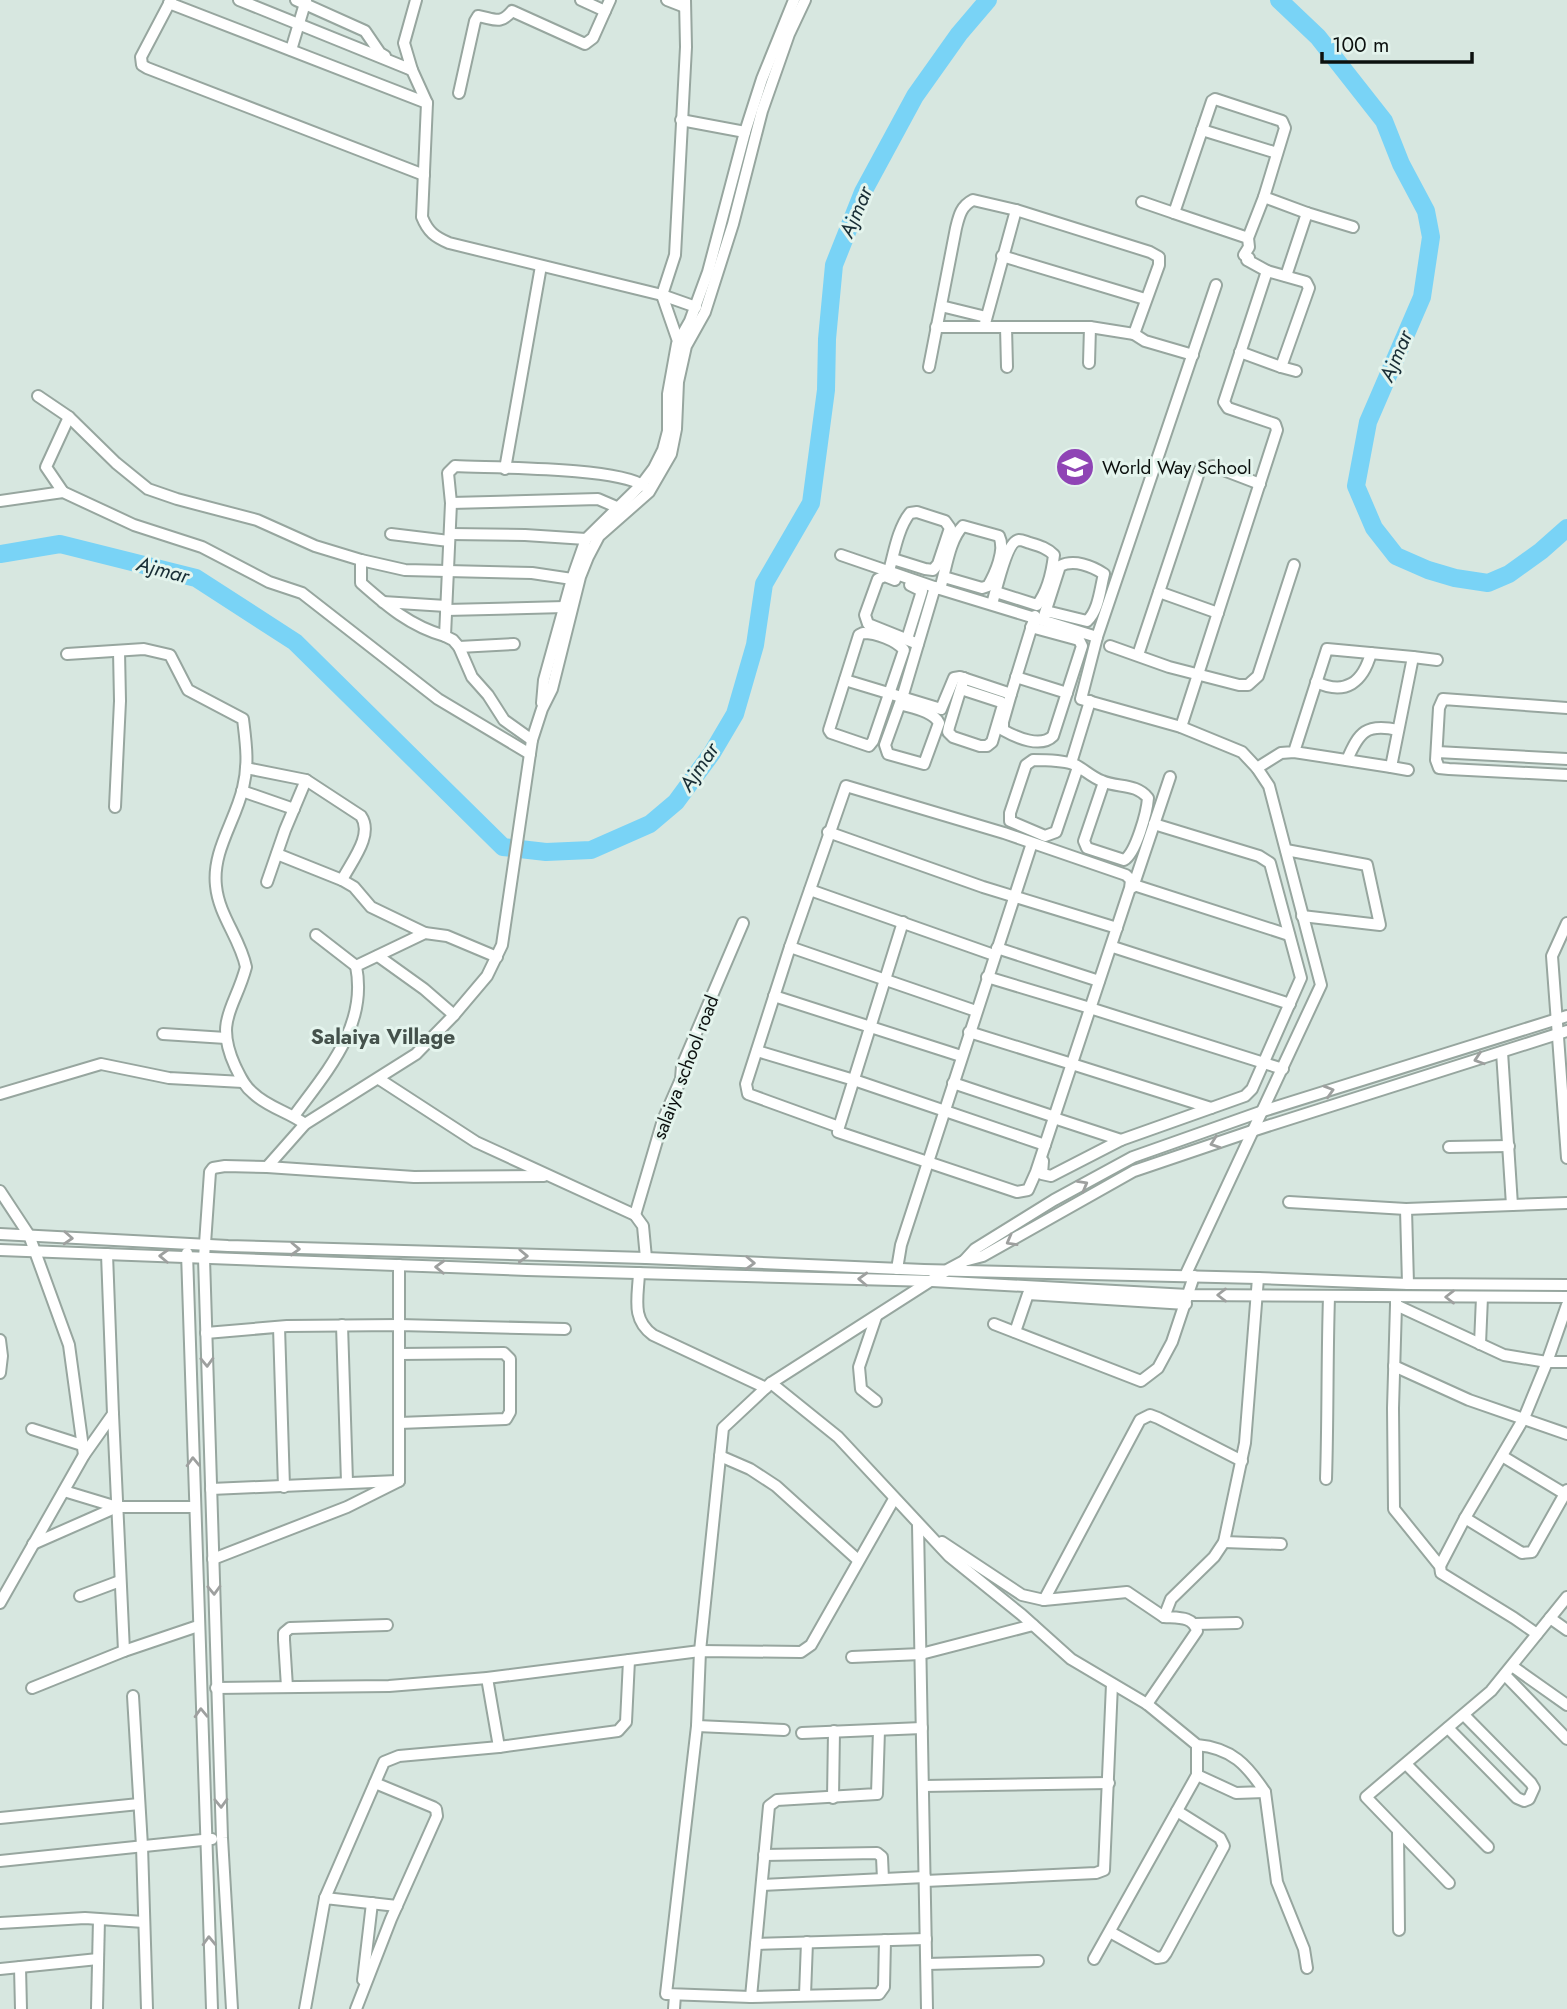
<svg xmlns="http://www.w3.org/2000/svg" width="1567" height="2009" viewBox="0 0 1567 2009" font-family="Jost,sans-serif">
  <rect width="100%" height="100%" fill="#d7e7e0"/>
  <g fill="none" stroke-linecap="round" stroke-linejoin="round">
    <g stroke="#79d3f6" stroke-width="18">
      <path d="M1279,0L1318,37L1384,121L1401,164L1426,211L1431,237L1422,297L1368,422L1356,486L1374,528L1396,556L1428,570L1455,578L1488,583L1509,574L1541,551L1567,528"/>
      <path d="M0,554L60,544L196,578L295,642L503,847L546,852L591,850L650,824L676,802L712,753L735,714L755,645L764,584L811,503L826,390L827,339L834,265L863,192L915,96L959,34L988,0"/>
    </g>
    <defs>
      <g id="minor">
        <path d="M171,0L141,57L142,65L147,68L424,175"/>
        <path d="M239,0L412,70L404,43L416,0"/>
        <path d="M296,0L365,31L380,53L385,56"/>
        <path d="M581,0L605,11"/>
        <path d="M667,0L685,7"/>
        <path d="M169,3L427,103L422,217C428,232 435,237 449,243L662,295L696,307"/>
        <path d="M291,50L306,0"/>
        <path d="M406,67L412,70L427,103"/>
        <path d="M459,93L475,21L478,16C495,19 500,25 512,11L585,44L593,38L610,0"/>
        <path d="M681,120L745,132"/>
        <path d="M1202,130L1277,153"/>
        <path d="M1142,202L1174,213L1212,101L1215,99L1282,121L1285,128L1264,197L1307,213"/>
        <path d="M1016,210L1150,252L1159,257V265L1134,334L1145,341L1193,355"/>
        <path d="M1174,213L1248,238L1249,247L1244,255L1249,258L1247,260L1267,271"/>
        <path d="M1248,238L1264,197"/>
        <path d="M1002,256L1145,299"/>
        <path d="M1286,276L1307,213L1353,227"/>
        <path d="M941,306L986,317"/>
        <path d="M936,327H1006L1007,367"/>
        <path d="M1006,327H1090L1089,363"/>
        <path d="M1090,327L1134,334"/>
        <path d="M679,344L662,295L675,255L686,47L685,0"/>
        <path d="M1240,352L1281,367"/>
        <path d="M929,367L956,228C959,216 961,206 973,200L1016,210L984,327"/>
        <path d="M38,396L69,417L116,463L148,489L177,499L257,520L315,546L361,560L405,570L532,573L572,579"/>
        <path d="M505,469L541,266"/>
        <path d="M63,492L46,467L69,417"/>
        <path d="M0,501L63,492L134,525L202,547L269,582L302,593L438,699L530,754"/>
        <path d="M451,503L598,499L619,508"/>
        <path d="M391,534L449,541"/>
        <path d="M450,534L525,535L586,539"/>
        <path d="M841,555L940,589L1097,637"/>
        <path d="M361,560V583C387,606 410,626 445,636"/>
        <path d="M889,571C894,553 898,528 910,513L917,512L945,521L950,528L938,564L933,570L925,569L893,559"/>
        <path d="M895,580L885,576L878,579L865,615L868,624L918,644"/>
        <path d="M940,589C946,570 949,540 963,526L999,536C1006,550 995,574 988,586L982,588L944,577"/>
        <path d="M1159,592L1218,613"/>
        <path d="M383,602L446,606"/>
        <path d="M992,604C996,592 1006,541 1019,540C1023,540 1026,542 1030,543C1040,546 1047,548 1054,555C1052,572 1048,591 1037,605L996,592"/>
        <path d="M446,610L565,607"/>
        <path d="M1043,619L1060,566C1074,559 1092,566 1104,574C1100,589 1099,610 1087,621L1046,611"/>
        <path d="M863,633C876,633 896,640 904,650L873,741L869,746L831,733L829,730L859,635Z"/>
        <path d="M907,639L922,591L910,585"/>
        <path d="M1110,646L1169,667L1239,685H1248L1258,676L1294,565"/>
        <path d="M459,647L514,644"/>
        <path d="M67,654L144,649L170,655L188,690L243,719C246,744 249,763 243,788C235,822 212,851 216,886C219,916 240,938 246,967C235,1009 214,1019 235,1066C240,1076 244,1086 253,1093C267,1107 289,1112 305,1124"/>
        <path d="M1138,655L1200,469L1213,466L1260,484"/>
        <path d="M1413,657L1437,660"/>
        <path d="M1016,677L1067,693"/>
        <path d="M845,680L941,709L954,678L960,677L1011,694L1035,616"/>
        <path d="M1316,682C1346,696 1363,682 1371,653"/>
        <path d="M961,689L1001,702L1003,705L992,742L987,746H980L953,737L948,732L949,727L964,678"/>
        <path d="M1011,694L1003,722V730C1017,738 1041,748 1053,736L1082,646L1079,640L1031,627"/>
        <path d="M542,703L544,680L572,579L586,539L642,484L654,468L663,450L668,431V394L677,344L690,321L708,272L745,132L762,79L794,0"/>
        <path d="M900,704C913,708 933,711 939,723L924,764L888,754L885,745L902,698L935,587"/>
        <path d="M1567,708L1443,699L1439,708L1436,760L1439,768L1449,769L1567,775"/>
        <path d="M1181,727L1277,430L1275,424L1228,408L1224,402L1267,271L1306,282L1309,288L1281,367L1296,371"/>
        <path d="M532,740L504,720L488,695L472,677L459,647L453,640L445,636L451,503L448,473L455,466C494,468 617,467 644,486"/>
        <path d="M1437,752L1567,759"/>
        <path d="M1347,760C1359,732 1366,723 1398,730"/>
        <path d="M1071,763L1090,701"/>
        <path d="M1078,767L1056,832L1045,836L1010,821V813L1026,765L1033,760C1045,760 1061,760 1073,764C1083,768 1091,777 1102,781C1118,788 1136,783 1148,798C1147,812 1136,853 1124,860L1087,848L1084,841L1104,782"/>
        <path d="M1391,767L1408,770"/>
        <path d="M246,768L306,780L361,816C374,835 351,862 342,880L354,887L371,907L425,933"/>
        <path d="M1257,768L1281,753L1294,752L1327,649L1413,657L1391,767L1294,752"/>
        <path d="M242,791L294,809"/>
        <path d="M115,807L120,701L119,651"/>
        <path d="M828,832L983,887L1117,928"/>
        <path d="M1286,850L1367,865L1380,925L1302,916"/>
        <path d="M277,854L342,880"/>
        <path d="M267,882L285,830L306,780"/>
        <path d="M1134,885L1289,935"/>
        <path d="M1133,887L1170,777"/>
        <path d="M810,890L994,955"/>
        <path d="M1567,923L1552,956L1567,1158"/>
        <path d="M316,935L356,966"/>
        <path d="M790,947L976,1011"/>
        <path d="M1113,947L1290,1004"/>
        <path d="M997,948L1099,981"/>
        <path d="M378,956L424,989L454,1015"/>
        <path d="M987,977L1090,1008"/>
        <path d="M774,996L961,1056"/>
        <path d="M1093,1009L1283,1069"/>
        <path d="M969,1032L1072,1064"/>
        <path d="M163,1034L226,1038"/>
        <path d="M757,1051L854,1080L1045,1145"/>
        <path d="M1502,1052L1512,1205"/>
        <path d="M1075,1065L1211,1108"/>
        <path d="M379,1079L476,1142L635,1215L643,1226L646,1258"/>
        <path d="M953,1083L1055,1117"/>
        <path d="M0,1094L101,1064L169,1078L243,1082"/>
        <path d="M294,1116C327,1071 368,1026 356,966L425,933L447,936L497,957"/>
        <path d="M1057,1119L1121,1140"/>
        <path d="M839,1127L748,1094L746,1084L790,947L846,786L1004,833L1126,875L1131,880L1130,888L1036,1172L1028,1190L1017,1192L838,1132L839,1127L903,922"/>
        <path d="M1449,1147L1509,1146"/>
        <path d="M1043,1161L1042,1174L1051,1176L1121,1140L1245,1096L1252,1089L1301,978L1270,863L1259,856L1154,824"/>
        <path d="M267,1167L414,1177L544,1176"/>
        <path d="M0,1191L29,1235L69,1345L84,1455"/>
        <path d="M1289,1202L1406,1209L1567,1203"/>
        <path d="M1406,1209L1408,1284"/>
        <path d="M635,1215L663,1120L681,1079L682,1066L743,923"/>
        <path d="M0,1234L228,1246L646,1258L924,1270L1258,1278L1408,1284L1567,1285"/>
        <path d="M0,1250L527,1270L932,1281L1188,1295L1567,1297"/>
        <path d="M187,1253L212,2009"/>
        <path d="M964,1261L975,1249L1054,1200L1133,1157L1263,1111L1567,1016"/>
        <path d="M897,1269L901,1245L1032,843"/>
        <path d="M639,1273C638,1298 631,1319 653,1335L766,1388"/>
        <path d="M1185,1276L1321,985L1269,786L1257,768L1242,752L1181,727L1081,699L1097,637L1216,285"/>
        <path d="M1396,1300V1305L1504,1355L1547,1362H1567"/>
        <path d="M1396,1305L1393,1408L1394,1509L1440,1566L1441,1573L1514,1618L1537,1634"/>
        <path d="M876,1317L859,1367L861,1389L876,1401"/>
        <path d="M994,1324L1141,1381L1158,1368L1172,1342L1194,1276"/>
        <path d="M342,1325L347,1482"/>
        <path d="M279,1327L284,1487"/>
        <path d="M1015,1332L1028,1294L1186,1304"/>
        <path d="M206,1333L287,1326L399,1325L565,1329"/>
        <path d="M0,1340L2,1356L0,1373"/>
        <path d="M1480,1344L1482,1297"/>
        <path d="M399,1354L504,1353L510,1359V1412L506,1419L399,1423"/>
        <path d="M1394,1366L1469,1400L1567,1434"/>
        <path d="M771,1383L838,1437L949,1556L1022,1615L1071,1659L1147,1704L1197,1745V1775L1236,1793L1265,1792C1247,1765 1232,1748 1197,1745"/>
        <path d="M113,1414L124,1651"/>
        <path d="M32,1429L82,1445"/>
        <path d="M720,1456L750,1469L776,1486L858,1560"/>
        <path d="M1502,1456L1565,1494"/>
        <path d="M1326,1479C1328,1418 1327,1358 1329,1297"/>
        <path d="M399,1481V1265"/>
        <path d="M211,1489L397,1481"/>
        <path d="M64,1491L117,1507"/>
        <path d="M1465,1518L1522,1553L1532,1552L1567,1490"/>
        <path d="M918,1525L927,2009"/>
        <path d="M942,1542L1022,1595L1044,1600L1127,1592L1164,1617"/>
        <path d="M1224,1542L1281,1544"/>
        <path d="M33,1544L117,1507H195"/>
        <path d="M213,1559L347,1507L399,1481"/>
        <path d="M1440,1566L1465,1518L1524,1418L1547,1362L1567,1305"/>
        <path d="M80,1596L120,1581"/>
        <path d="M1044,1600L1140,1420L1150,1415L1158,1418L1242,1461"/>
        <path d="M0,1603L84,1455L113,1414L107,1254"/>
        <path d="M1550,1618L1567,1630"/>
        <path d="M1195,1624L1237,1623"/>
        <path d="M852,1657L921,1654L1033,1625"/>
        <path d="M1512,1666L1567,1705"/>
        <path d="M1505,1675L1567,1739"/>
        <path d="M487,1678L499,1747"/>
        <path d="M287,1687L284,1640V1633L290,1628L387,1625"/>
        <path d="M32,1688L124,1651L198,1626"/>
        <path d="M216,1688L389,1686L487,1678L700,1651L801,1652L811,1645L894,1499"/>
        <path d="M133,1696L142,1846L147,2009"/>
        <path d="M1147,1704L1197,1631C1193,1616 1178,1618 1164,1617L1171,1599L1214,1557L1224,1542L1245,1443L1258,1278"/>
        <path d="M697,1726L784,1730"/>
        <path d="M1448,1728L1517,1798L1524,1801L1529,1799L1534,1788L1531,1783L1464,1715"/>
        <path d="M802,1733L922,1728"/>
        <path d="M1406,1764L1488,1847"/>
        <path d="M923,1786L1109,1783"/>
        <path d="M1265,1792L1277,1882L1304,1949L1307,1968"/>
        <path d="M833,1798L834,1731"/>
        <path d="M0,1818L139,1804"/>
        <path d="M1398,1831L1399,1930"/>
        <path d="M764,1855L877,1853L882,1857L883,1879"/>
        <path d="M0,1861L212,1839"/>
        <path d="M925,1881L1096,1873L1104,1870L1112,1684"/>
        <path d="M1449,1883L1366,1797L1491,1691L1567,1597"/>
        <path d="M762,1885L925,1877"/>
        <path d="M325,1898L384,1762L399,1756L499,1747L618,1731L626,1722L629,1660"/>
        <path d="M0,1923L85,1918L144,1922"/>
        <path d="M1110,1932L1157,1958L1163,1957L1166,1953L1224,1846L1220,1838L1177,1811"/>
        <path d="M885,1940L884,1987L879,1994L751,1997L666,1994L697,1726L700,1651L723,1428L771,1383L949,1269L964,1261L983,1256L1134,1171L1255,1130L1567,1031"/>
        <path d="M756,1944L926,1939"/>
        <path d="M1094,1959L1197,1775"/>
        <path d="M927,1964L1038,1961"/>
        <path d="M20,1967L21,2009"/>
        <path d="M0,1969L98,1959"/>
        <path d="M363,1980L372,1903"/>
        <path d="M805,1995L807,1942"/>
        <path d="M751,1997L769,1806L777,1800L877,1794L879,1730"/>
        <path d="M97,2009L99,1919"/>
        <path d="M232,2009L222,1838L204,1258L210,1172L213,1168L225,1166L267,1167L305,1124L416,1054L454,1015L487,976L502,945L532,740L542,709L552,689L580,577L588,557L599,536L649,492L671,454L676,429L678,382L686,346L705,312L733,224L762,111L789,34L805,0"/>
        <path d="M305,2009L325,1898L397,1906"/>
        <path d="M356,2009L391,1919L437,1816L436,1809L433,1807L375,1783"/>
        <path d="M674,2009L675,1995"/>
      </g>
    </defs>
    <use href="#minor" stroke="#97a69f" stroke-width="14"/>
    <use href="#minor" stroke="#fff" stroke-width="10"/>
  </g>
  <defs><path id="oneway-chevron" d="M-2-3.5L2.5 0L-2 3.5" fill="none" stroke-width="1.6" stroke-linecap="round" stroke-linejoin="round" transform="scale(1.75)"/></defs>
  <g stroke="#9ea09f">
    <use href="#oneway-chevron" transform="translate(1479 1059) rotate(162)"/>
    <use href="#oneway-chevron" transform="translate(1329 1091) rotate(-17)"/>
    <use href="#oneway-chevron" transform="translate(1215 1143) rotate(161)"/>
    <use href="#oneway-chevron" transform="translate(1083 1185) rotate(-29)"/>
    <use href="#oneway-chevron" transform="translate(68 1238) rotate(3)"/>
    <use href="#oneway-chevron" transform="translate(1011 1241) rotate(151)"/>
    <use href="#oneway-chevron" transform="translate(295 1249) rotate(2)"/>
    <use href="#oneway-chevron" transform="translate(164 1256) rotate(-178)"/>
    <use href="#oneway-chevron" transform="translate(523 1256) rotate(2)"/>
    <use href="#oneway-chevron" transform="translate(750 1263) rotate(2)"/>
    <use href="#oneway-chevron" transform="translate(440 1267) rotate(-178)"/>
    <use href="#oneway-chevron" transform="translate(863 1279) rotate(-178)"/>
    <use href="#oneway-chevron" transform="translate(1222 1295) rotate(-180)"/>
    <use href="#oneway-chevron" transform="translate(1450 1297) rotate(180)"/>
    <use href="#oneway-chevron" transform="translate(207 1362) rotate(88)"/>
    <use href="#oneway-chevron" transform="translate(193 1462) rotate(-92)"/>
    <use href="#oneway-chevron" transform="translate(214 1590) rotate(88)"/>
    <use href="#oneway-chevron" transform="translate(201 1713) rotate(-92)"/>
    <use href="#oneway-chevron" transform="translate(221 1803) rotate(88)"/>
    <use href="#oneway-chevron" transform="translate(209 1941) rotate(-92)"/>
  </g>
  <defs>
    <symbol id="school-disc" viewBox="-11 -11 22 22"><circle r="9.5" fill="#8f44b5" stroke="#e4f4ed"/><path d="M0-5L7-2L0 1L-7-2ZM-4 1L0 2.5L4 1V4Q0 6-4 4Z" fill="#fff"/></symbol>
  </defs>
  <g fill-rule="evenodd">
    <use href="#school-disc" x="1053" y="445" width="44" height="44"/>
  </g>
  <g text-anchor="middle" stroke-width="6" stroke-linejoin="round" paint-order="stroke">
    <g font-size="19" fill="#0c110f" stroke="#e4f4ed" text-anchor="start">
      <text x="1102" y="474">World Way School</text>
    </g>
    <g font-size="19" fill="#0c110f" stroke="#e4f4ed">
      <text transform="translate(685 1067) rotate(-69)" y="7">salaiya school road</text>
    </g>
    <g font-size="21" font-style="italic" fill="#182d35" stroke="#e4f4ed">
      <text transform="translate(856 212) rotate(-67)" y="7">Ajmar</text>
      <text transform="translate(1396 356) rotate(-67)" y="7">Ajmar</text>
      <text transform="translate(163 570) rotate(15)" y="7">Ajmar</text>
      <text transform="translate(699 767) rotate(-56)" y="7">Ajmar</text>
    </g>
    <g font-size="21" font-weight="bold" fill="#44514b" stroke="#e4f4ed">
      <text x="383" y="1044">Salaiya Village</text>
    </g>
  </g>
  <path d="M1322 52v10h150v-10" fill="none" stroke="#0c110f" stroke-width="3.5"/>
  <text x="1332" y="52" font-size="21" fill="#0c110f" stroke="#e4f4ed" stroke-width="5" paint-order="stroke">100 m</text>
</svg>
